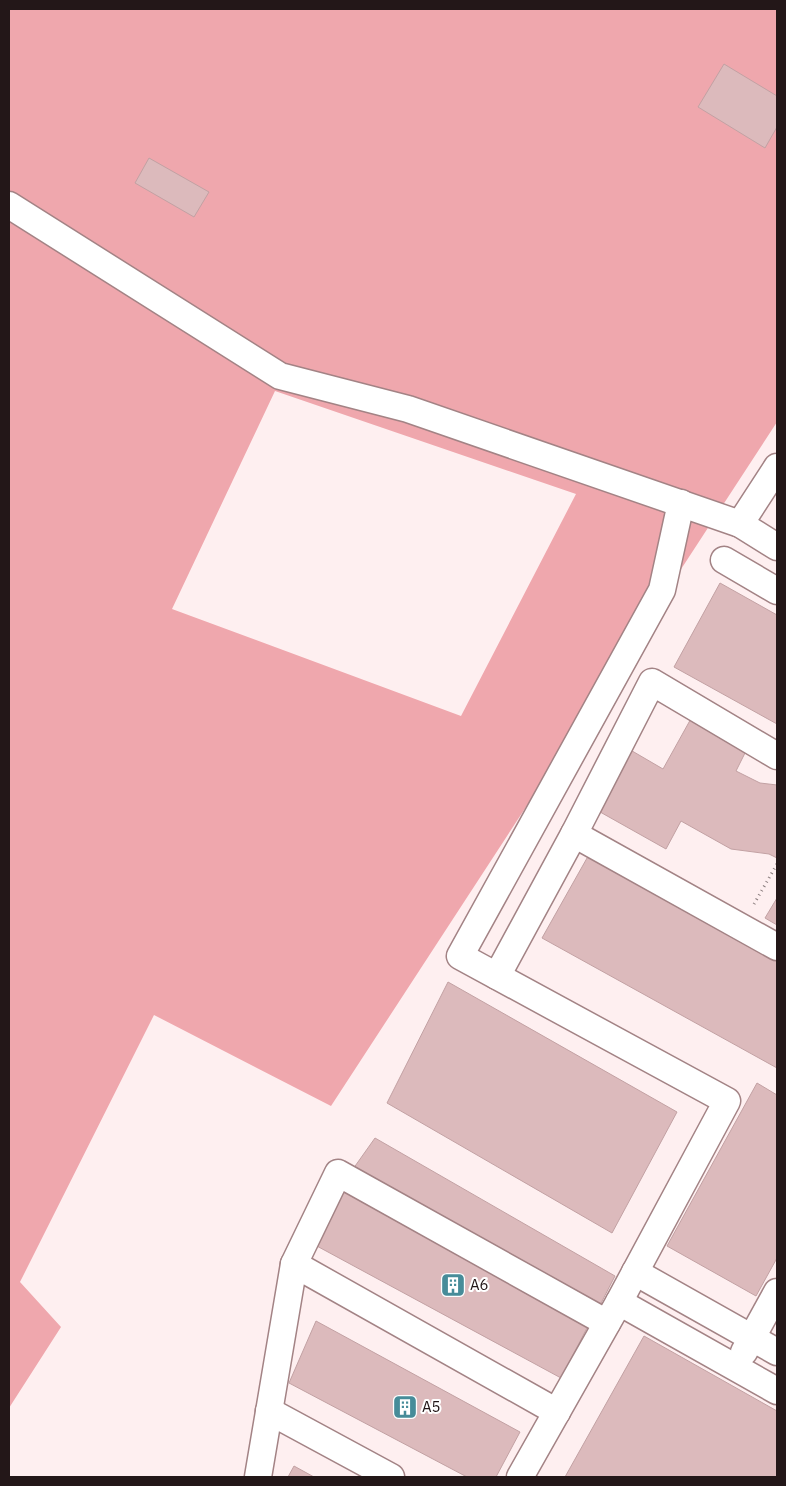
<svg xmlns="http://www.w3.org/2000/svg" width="786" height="1486" viewBox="0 0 786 1486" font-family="'IBM Plex Sans',sans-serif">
  <rect width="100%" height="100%" fill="#feeff0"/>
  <path fill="#efa7ad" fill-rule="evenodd" d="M9,9H777V422L331,1106L154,1015L20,1282L61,1327L9,1408ZM275,391L576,494L461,716L172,609Z"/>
  <g fill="#dcbabc" stroke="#c2a1a3">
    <path d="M724,64L777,96V127L765,148L698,107Z"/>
    <path d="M149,158L209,192L194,217L135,183Z"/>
    <path d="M720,583L777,615V724L674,667Z"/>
    <path d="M693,715L749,745L736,771L760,783L777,785V858L769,854L731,849L681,821L666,849L593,808L627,748L663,769Z"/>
    <path d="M591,851L777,954V1068L542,938Z"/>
    <path d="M777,898V925L765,918Z"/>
    <path d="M448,982L677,1112L612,1233L387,1103Z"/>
    <path d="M757,1083L777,1095V1258L756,1296L667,1246Z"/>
    <path d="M375,1138L615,1276L599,1307L353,1169Z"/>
    <path d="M344,1188L588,1326L561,1378L315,1245Z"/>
    <path d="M316,1321L520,1432L496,1477H467L289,1383Z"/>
    <path d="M644,1336L777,1411V1477H565Z"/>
    <path d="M294,1466L314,1477H288Z"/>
  </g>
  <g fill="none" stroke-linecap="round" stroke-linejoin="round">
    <defs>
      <g id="minor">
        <path d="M9,205L280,376L408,409L740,524L777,547"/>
        <path d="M740,524L777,467"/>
        <path d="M724,560L777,591"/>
        <path d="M574,834L652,682L777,756"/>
        <path d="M497,976L574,834L777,947"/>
        <path d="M294,1264L338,1173L607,1323"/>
        <path d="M635,1272L777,1352"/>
        <path d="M619,1302L777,1391"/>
        <path d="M744,1352L777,1292"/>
        <path d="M269,1411L391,1477"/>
        <path d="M258,1477L294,1264L557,1412"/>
        <path d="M520,1477L619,1302L727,1101L460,956L662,590L681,503"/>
      </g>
    </defs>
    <use href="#minor" stroke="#a38385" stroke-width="29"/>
    <path stroke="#897c7d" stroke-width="3" stroke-dasharray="1 4" stroke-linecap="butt" d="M754,904L777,864"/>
    <use href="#minor" stroke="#fff" stroke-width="26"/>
  </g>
  <defs>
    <symbol id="building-square" viewBox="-11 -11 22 22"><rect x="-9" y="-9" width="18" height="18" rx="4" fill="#478c99" stroke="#fff"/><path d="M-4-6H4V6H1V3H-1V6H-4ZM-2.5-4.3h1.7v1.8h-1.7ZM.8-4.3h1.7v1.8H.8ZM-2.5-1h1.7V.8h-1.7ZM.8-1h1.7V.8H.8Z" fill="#fff"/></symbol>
  </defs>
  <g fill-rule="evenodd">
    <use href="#building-square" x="439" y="1271" width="28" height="28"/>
    <use href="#building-square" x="391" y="1393" width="28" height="28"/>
  </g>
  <g text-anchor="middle" stroke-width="4" stroke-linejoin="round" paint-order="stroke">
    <g font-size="15" fill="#231718" stroke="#fff" text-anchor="start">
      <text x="470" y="1290">A6</text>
      <text x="422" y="1412">A5</text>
    </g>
  </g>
  <rect width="786" height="1486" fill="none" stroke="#231718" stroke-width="20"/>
</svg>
